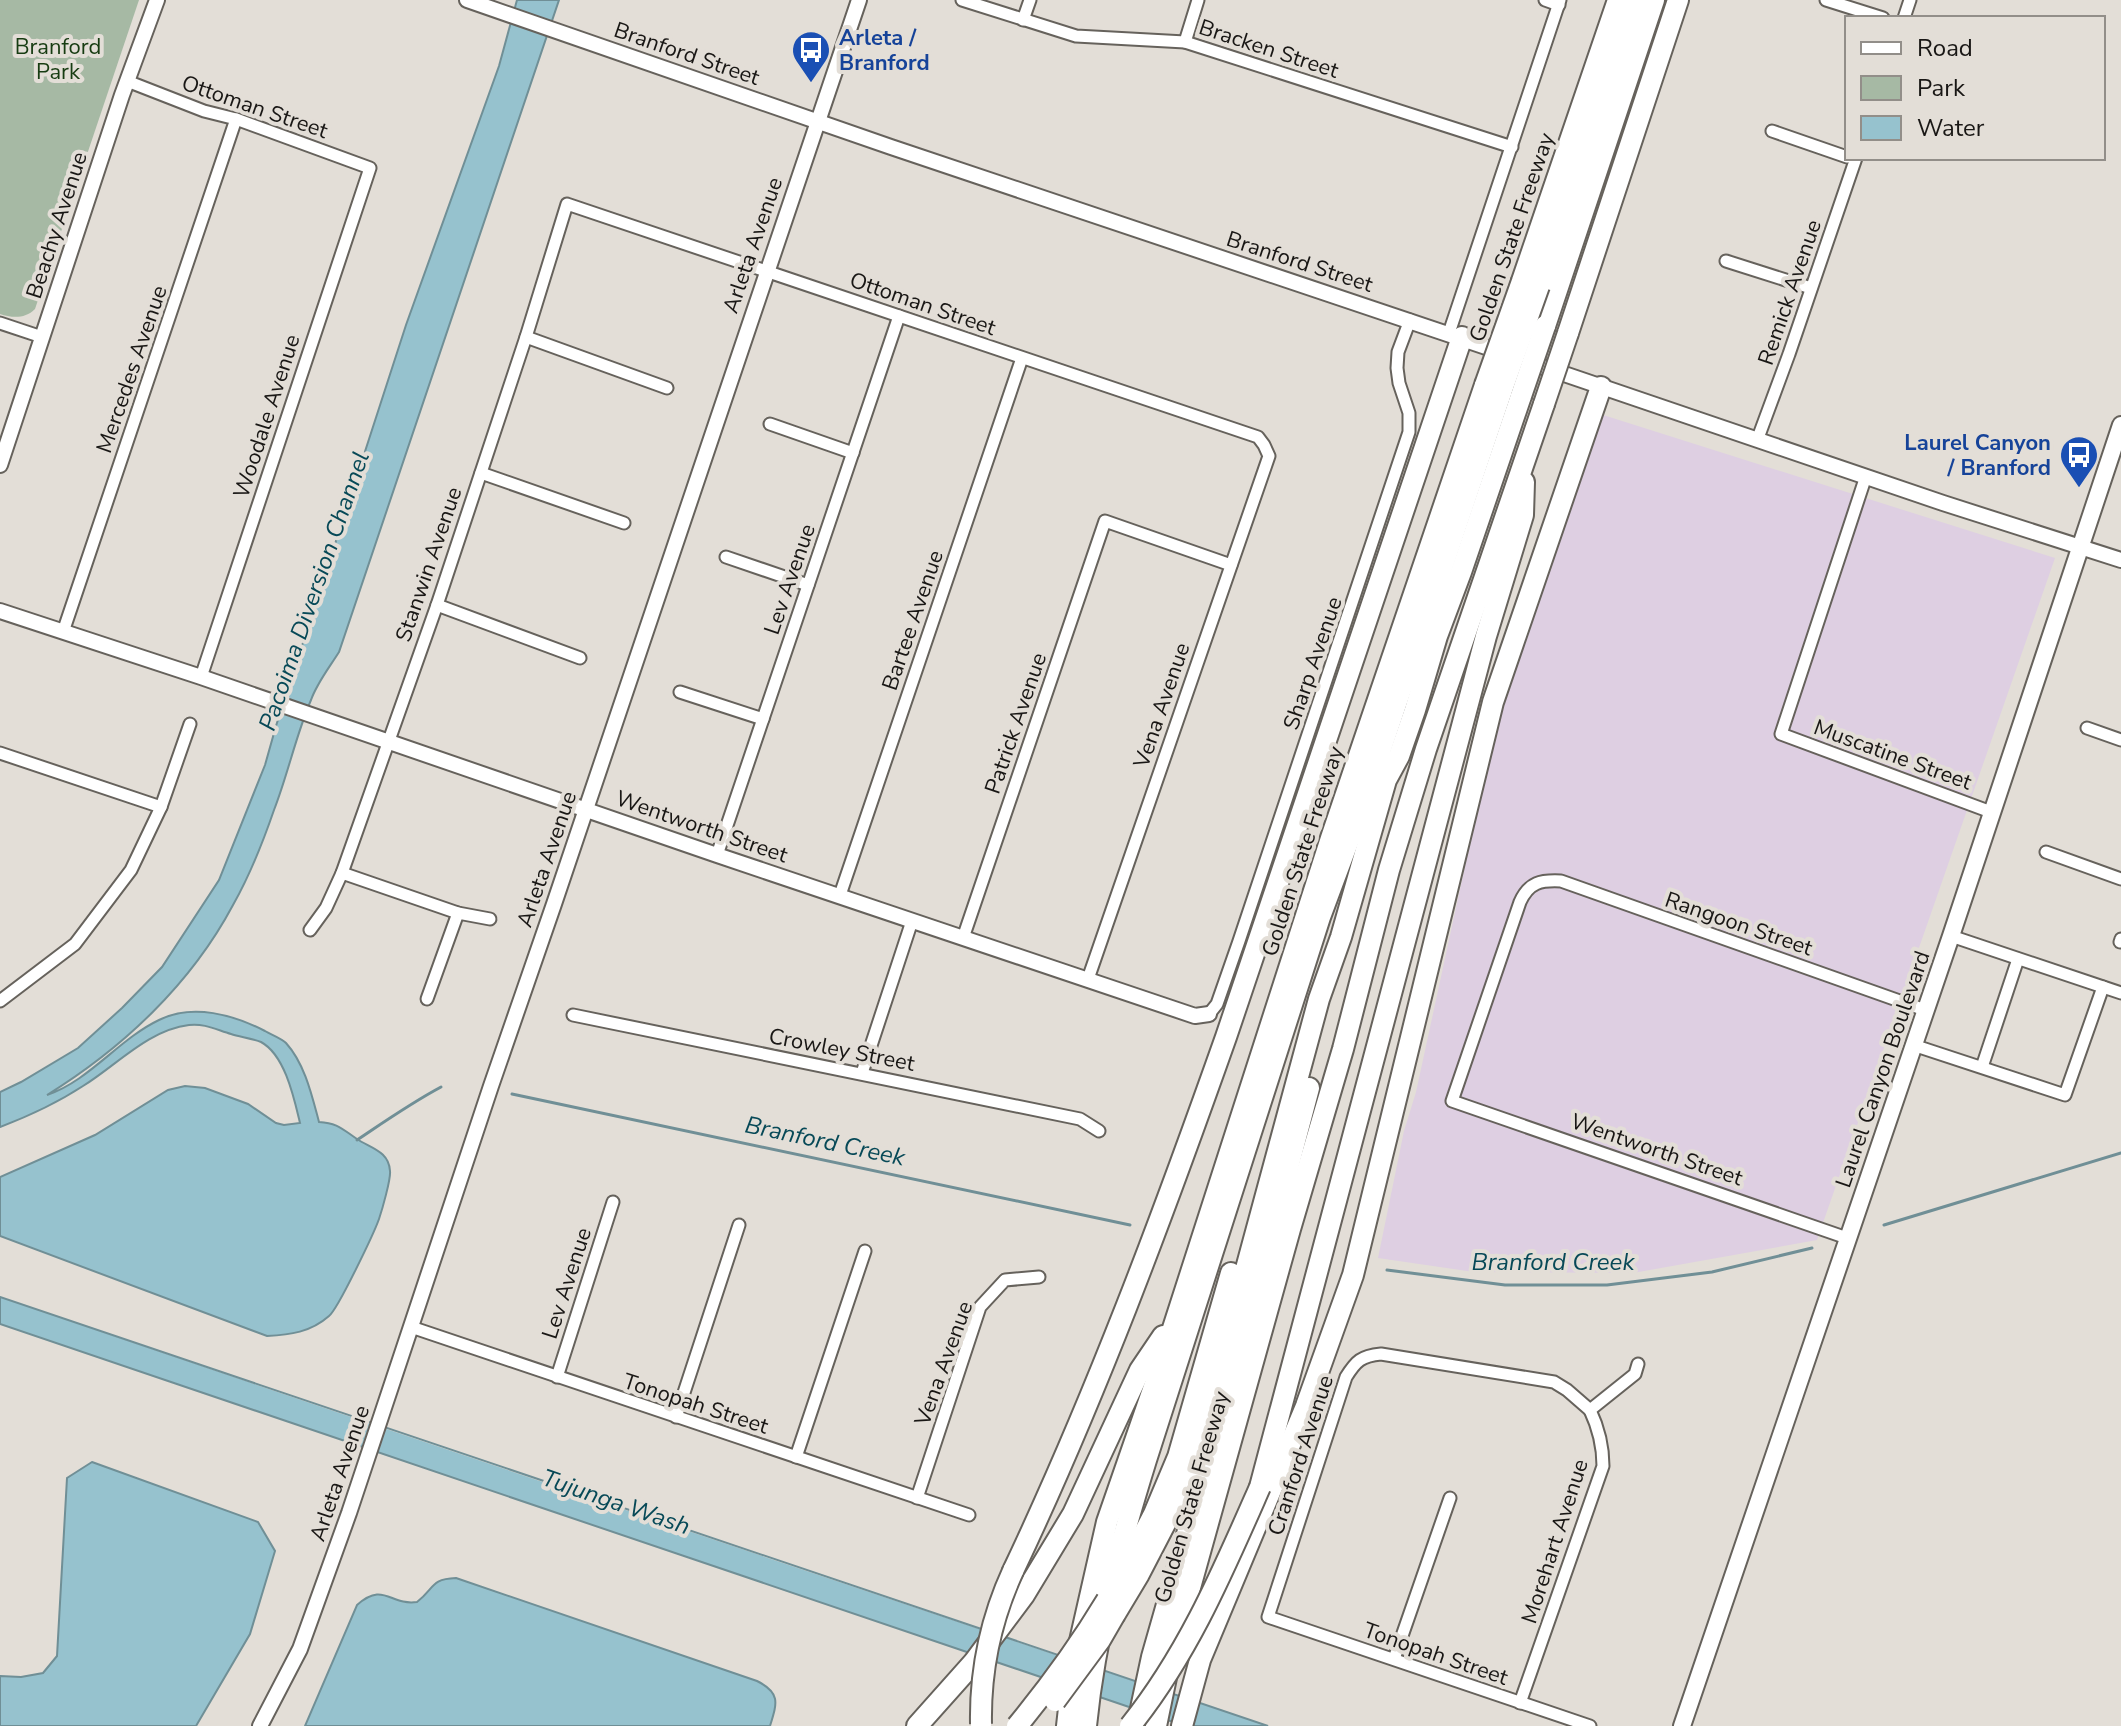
<svg xmlns="http://www.w3.org/2000/svg" width="2121" height="1726" viewBox="0 0 2121 1726" font-family="'Nunito Sans',sans-serif">
  <rect width="100%" height="100%" fill="#e3ded7"/>
  <path fill="#decfe2" d="M1600,414L2055,558L1817,1240L1633,1273L1474,1272L1378,1258L1404,1131L1416,1092L1492,742Z"/>
  <path fill="#a6b9a4" d="M0,0H139L35,309C25,319 12,318 0,314Z"/>
  <g fill="#96c2ce" stroke="#708f96" stroke-width="2">
    <path d="M517,0H559L339,652C329,668 317,683 311,700C296,735 288,774 274,810C263,842 250,875 233,905C191,984 123,1048 47,1095C89,1081 119,1039 159,1020C193,1003 234,1015 265,1031C272,1035 281,1038 286,1043C305,1064 312,1096 319,1122C338,1123 342,1129 357,1139C370,1148 389,1151 390,1171C391,1179 382,1210 379,1219C374,1233 338,1309 329,1316C311,1332 290,1335 267,1336L0,1236V1177L95,1135L168,1090L185,1086L205,1088L248,1104L276,1123L284,1125L300,1123C294,1098 285,1055 261,1042C251,1038 240,1037 231,1034C217,1030 204,1023 189,1025C148,1030 117,1065 83,1086C57,1103 29,1116 0,1127V1092L21,1082L78,1048L122,1008L162,967L219,880L265,765L276,726L406,325L499,66Z"/>
    <path d="M0,1297C422,1442 845,1584 1268,1726H1185L0,1324Z"/>
    <path d="M92,1462L258,1522L275,1551L250,1634L196,1726H0V1676L21,1677L43,1673L57,1656L67,1478Z"/>
    <path d="M456,1578L757,1681C781,1693 777,1703 770,1726H305L357,1605C384,1581 390,1606 417,1602C435,1588 430,1579 456,1578Z"/>
  </g>
  <g fill="none" stroke-linecap="round" stroke-linejoin="round">
    <g stroke="#708f96" stroke-width="3">
      <path d="M512,1094L1130,1225"/>
      <path d="M357,1140C384,1122 411,1103 441,1087"/>
      <path d="M1884,1225L2121,1153"/>
      <path d="M1387,1270L1505,1285H1607L1712,1272L1812,1248"/>
    </g>
    <defs>
      <g id="street">
        <path d="M962,0L1076,36L1185,42L1512,147"/>
        <path d="M1545,0L1559,5"/>
        <path d="M1826,0L1883,18"/>
        <path d="M1904,18L1910,0"/>
        <path d="M1023,20L1030,0"/>
        <path d="M1185,42L1198,0"/>
        <path d="M127,81L204,111L236,119L370,168L201,677"/>
        <path d="M1772,131L1847,157"/>
        <path d="M1726,261L1811,288"/>
        <path d="M0,323L42,337"/>
        <path d="M1449,333L1560,0"/>
        <path d="M526,337L667,388"/>
        <path d="M770,424L853,453"/>
        <path d="M1758,438L1789,354L1856,158"/>
        <path d="M481,473L624,523"/>
        <path d="M1866,476L1781,734L1991,812"/>
        <path d="M726,557L808,585"/>
        <path d="M437,605L580,658"/>
        <path d="M63,632L236,119"/>
        <path d="M680,692L763,719"/>
        <path d="M2087,728L2121,740"/>
        <path d="M0,753L161,807"/>
        <path d="M2046,852L2121,879"/>
        <path d="M717,855L899,316"/>
        <path d="M342,873L458,913L490,919"/>
        <path d="M840,895L1022,358"/>
        <path d="M310,930L326,908L342,873L437,605L526,337L567,204L1258,437L1264,445L1269,456L1088,979"/>
        <path d="M1951,936L2121,993"/>
        <path d="M963,938L1105,521L1231,565"/>
        <path d="M2120,942L2121,939"/>
        <path d="M427,999L458,913"/>
        <path d="M0,1001L75,944L131,870L161,807L190,724"/>
        <path d="M1209,1014L1217,1004L1239,941L1409,432V413L1399,383L1397,368L1398,352L1410,320"/>
        <path d="M573,1015L1080,1119L1099,1131"/>
        <path d="M1913,1045L2065,1095L2103,987"/>
        <path d="M1982,1067L2018,959"/>
        <path d="M862,1073L912,921"/>
        <path d="M1847,1238L1452,1101L1520,902C1529,882 1541,880 1561,881L1925,1010"/>
        <path d="M411,1327L969,1515"/>
        <path d="M557,1377L613,1202"/>
        <path d="M676,1417L739,1225"/>
        <path d="M796,1457L865,1251"/>
        <path d="M917,1498L980,1307L1005,1280L1039,1277"/>
        <path d="M1394,1659L1450,1498"/>
        <path d="M1520,1703L1603,1466C1603,1445 1599,1429 1590,1410L1635,1374L1638,1364"/>
        <path d="M1590,1726L1268,1617L1346,1377C1356,1361 1361,1356 1381,1354L1554,1382L1567,1390L1590,1410"/>
      </g>
      <g id="secondary">
        <path d="M467,0L891,147L1504,353"/>
        <path d="M1523,360L1943,503L2121,560"/>
        <path d="M0,465L122,95L157,0"/>
        <path d="M0,611L201,677L717,855L1195,1016L1209,1014"/>
        <path d="M260,1726L300,1649L349,1513L491,1086L554,904L859,0"/>
      </g>
      <path id="primary" d="M1682,1726L1951,936L2121,425"/>
      <g id="highway">
        <path d="M1522,281L1618,0"/>
        <path d="M1539,286L1635,0"/>
        <path d="M1545,326L1654,0"/>
        <path d="M1568,333L1678,0"/>
        <path d="M1260,1487L1486,636L1523,515L1524,482"/>
        <path d="M1013,1571C1095,1398 1162,1218 1226,1037L1462,337"/>
        <path d="M1118,1583L1154,1514L1178,1457L1231,1273"/>
        <path d="M1115,1614L1139,1574L1167,1520L1192,1461L1233,1317L1319,999L1341,937L1386,780L1399,756L1415,710L1437,636L1461,572L1521,396"/>
        <path d="M1080,1641L1107,1522L1157,1378L1331,838L1485,385"/>
        <path d="M1140,1713L1152,1657L1245,1331L1309,1088"/>
        <path d="M917,1726L974,1662L1024,1595L1073,1514L1140,1370L1163,1336"/>
        <path d="M1067,1726L1073,1672"/>
        <path d="M1086,1726C1095,1635 1119,1547 1146,1460L1320,917L1363,802L1502,390"/>
        <path d="M1156,1726L1169,1663L1290,1229L1343,1049L1389,870L1426,749L1544,404"/>
        <path d="M1182,1726L1200,1660L1306,1406L1353,1275L1493,702L1601,387"/>
      </g>
    </defs>
    <use href="#street" stroke="#66625c" stroke-width="15"/>
    <use href="#secondary" stroke="#66625c" stroke-width="18"/>
    <use href="#primary" stroke="#66625c" stroke-width="20"/>
    <use href="#highway" stroke="#66625c" stroke-width="24"/>
    <use href="#street" stroke="#fff" stroke-width="11"/>
    <use href="#secondary" stroke="#fff" stroke-width="14"/>
    <use href="#primary" stroke="#fff" stroke-width="16"/>
    <use href="#highway" stroke="#fff" stroke-width="20"/>
    <defs>
      <g id="highway-bridge">
        <path d="M1485,385L1522,281"/>
        <path d="M1502,390L1539,286"/>
        <path d="M1521,396L1545,326"/>
        <path d="M1544,404L1568,333"/>
        <path d="M1055,1701L1100,1640L1115,1614"/>
        <path d="M981,1724C980,1670 990,1621 1013,1571"/>
        <path d="M1017,1726C1050,1686 1080,1645 1107,1600"/>
        <path d="M1130,1726C1188,1654 1223,1571 1260,1487"/>
      </g>
    </defs>
    <use href="#highway-bridge" stroke="#66625c" stroke-width="24" stroke-linecap="butt"/>
    <use href="#highway-bridge" stroke="#fff" stroke-width="20"/>
  </g>
  <defs>
    <symbol id="bus-pin" viewBox="-11 -11 22 30"><path d="M0 17L-7.5 6A9.5 9.5 0 1 1 7.5 6Z" fill="#1a4fb4" stroke="#e3ded7"/><path d="M-5-6H5V4H4V6H2V4H-2V6H-4V4H-5ZM-3.5-4V0h7V-4ZM-3.5 1.2v1.5H-2V1.2ZM2 1.2v1.5H3.5V1.2Z" fill="#fff"/></symbol>
  </defs>
  <g fill-rule="evenodd">
    <use href="#bus-pin" x="789" y="28" width="44" height="60"/>
    <use href="#bus-pin" x="2057" y="433" width="44" height="60"/>
  </g>
  <g text-anchor="middle" stroke-width="8" stroke-linejoin="round" paint-order="stroke">
    <g font-size="22" font-weight="bold" fill="#164399" stroke="#e3ded7" text-anchor="start">
      <text x="839" y="45">Arleta /<tspan x="839" dy="25">Branford</tspan></text>
      <text x="2051" y="450" text-anchor="end">Laurel Canyon<tspan x="2051" dy="25">/ Branford</tspan></text>
    </g>
    <g font-size="22" fill="#173c12" stroke="#e3ded7">
      <text x="58" y="54">Branford<tspan x="58" dy="25">Park</tspan></text>
    </g>
    <g font-size="22" fill="#191715" stroke="#e3ded7">
      <text transform="translate(1269 48) rotate(18)" y="8">Bracken Street</text>
      <text transform="translate(687 53) rotate(19)" y="8">Branford Street</text>
      <text transform="translate(255 106) rotate(19)" y="8">Ottoman Street</text>
      <text transform="translate(56 225) rotate(-72)" y="8">Beachy Avenue</text>
      <text transform="translate(1511 237) rotate(-71)" y="8">Golden State Freeway</text>
      <text transform="translate(752 245) rotate(-71)" y="8">Arleta Avenue</text>
      <text transform="translate(1300 261) rotate(18)" y="8">Branford Street</text>
      <text transform="translate(1789 292) rotate(-71)" y="8">Remick Avenue</text>
      <text transform="translate(923 303) rotate(19)" y="8">Ottoman Street</text>
      <text transform="translate(131 369) rotate(-71)" y="8">Mercedes Avenue</text>
      <text transform="translate(266 416) rotate(-72)" y="8">Woodale Avenue</text>
      <text transform="translate(428 564) rotate(-71)" y="8">Stanwin Avenue</text>
      <text transform="translate(789 579) rotate(-71)" y="8">Lev Avenue</text>
      <text transform="translate(912 620) rotate(-71)" y="8">Bartee Avenue</text>
      <text transform="translate(1312 663) rotate(-71)" y="8">Sharp Avenue</text>
      <text transform="translate(1161 705) rotate(-71)" y="8">Vena Avenue</text>
      <text transform="translate(1015 723) rotate(-71)" y="8">Patrick Avenue</text>
      <text transform="translate(1893 754) rotate(20)" y="8">Muscatine Street</text>
      <text transform="translate(702 826) rotate(19)" y="8">Wentworth Street</text>
      <text transform="translate(1302 851) rotate(-72)" y="8">Golden State Freeway</text>
      <text transform="translate(546 859) rotate(-71)" y="8">Arleta Avenue</text>
      <text transform="translate(1739 923) rotate(19)" y="8">Rangoon Street</text>
      <text transform="translate(842 1049) rotate(11)" y="8">Crowley Street</text>
      <text transform="translate(1882 1069) rotate(-71)" y="8">Laurel Canyon Boulevard</text>
      <text transform="translate(1657 1149) rotate(19)" y="8">Wentworth Street</text>
      <text transform="translate(566 1283) rotate(-72)" y="8">Lev Avenue</text>
      <text transform="translate(943 1363) rotate(-70)" y="8">Vena Avenue</text>
      <text transform="translate(696 1403) rotate(18)" y="8">Tonopah Street</text>
      <text transform="translate(1300 1455) rotate(-72)" y="8">Cranford Avenue</text>
      <text transform="translate(339 1473) rotate(-71)" y="8">Arleta Avenue</text>
      <text transform="translate(1191 1497) rotate(-74)" y="8">Golden State Freeway</text>
      <text transform="translate(1554 1541) rotate(-72)" y="8">Morehart Avenue</text>
      <text transform="translate(1436 1653) rotate(19)" y="8">Tonopah Street</text>
    </g>
    <g font-size="24" font-style="italic" fill="#074957" stroke="#e3ded7">
      <text transform="translate(314 591) rotate(-71)" y="8">Pacoima Diversion Channel</text>
      <text transform="translate(825 1141) rotate(12)" y="8">Branford Creek</text>
      <text x="1553" y="1270">Branford Creek</text>
      <text transform="translate(616 1502) rotate(19)" y="8">Tujunga Wash</text>
    </g>
  </g>
  <rect x="1845" y="16" width="260" height="144" fill="#e3ded7" stroke="#928e89" stroke-width="2"/>
  <rect x="1861" y="42" width="40" height="12" fill="#ffffff" stroke="#928e89" stroke-width="2"/>
  <text x="1917" y="56" font-size="24" fill="#191715">Road</text>
  <rect x="1861" y="76" width="40" height="24" fill="#a6b9a4" stroke="#928e89" stroke-width="2"/>
  <text x="1917" y="96" font-size="24" fill="#191715">Park</text>
  <rect x="1861" y="116" width="40" height="24" fill="#96c2ce" stroke="#928e89" stroke-width="2"/>
  <text x="1917" y="136" font-size="24" fill="#191715">Water</text>
</svg>
